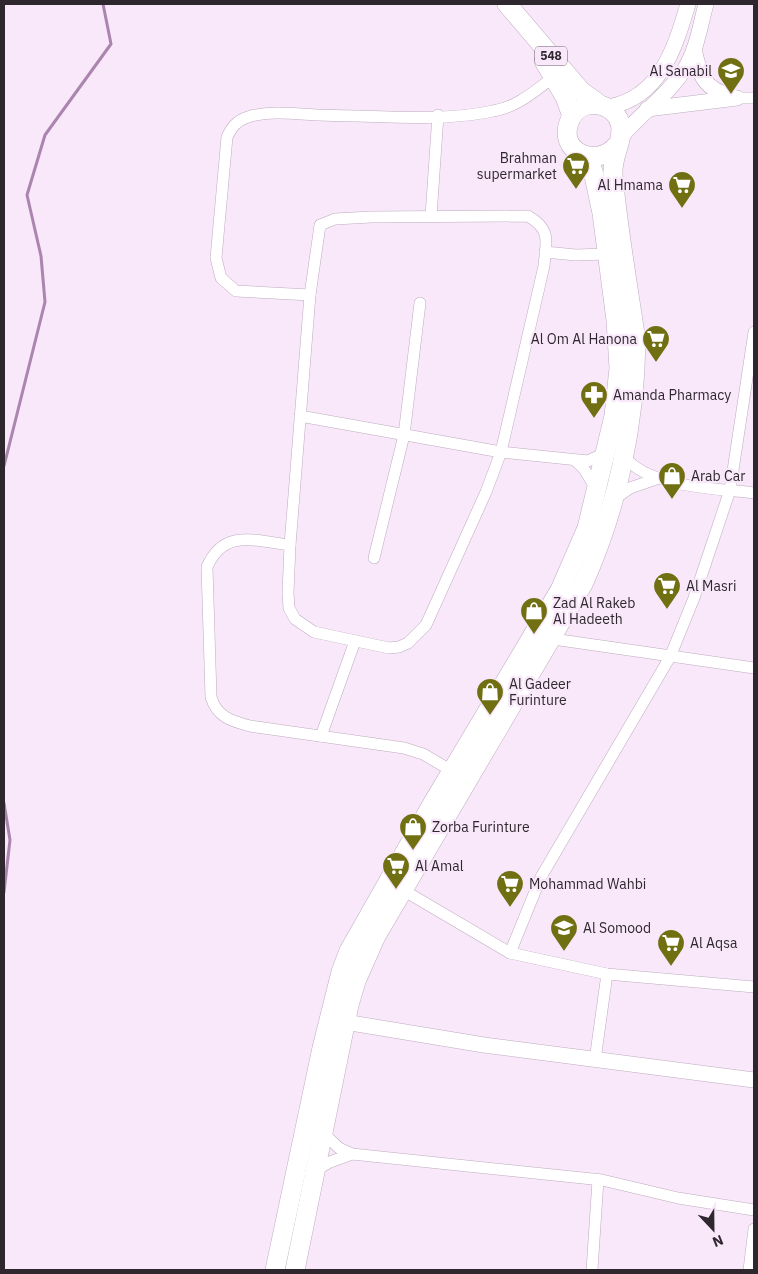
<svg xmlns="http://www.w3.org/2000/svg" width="758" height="1274" viewBox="0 0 758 1274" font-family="'IBM Plex Sans',sans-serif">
  <rect width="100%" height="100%" fill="#f9e7fa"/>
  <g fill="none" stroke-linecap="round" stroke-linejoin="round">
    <g stroke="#ab85af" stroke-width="3">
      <path d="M4,466L45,302L41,256L27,195L45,135L111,44L103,4"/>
      <path d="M4,803L10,840L4,892"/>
    </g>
    <defs>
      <g id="minor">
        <path d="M737,98H754"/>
        <path d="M431,216L438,115"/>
        <path d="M528,216C552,230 546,242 544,266L501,452L486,492L426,625L408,643L399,647L389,648L314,632L295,619L289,608L288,593L290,545L310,295L320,225L335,219L371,217Z"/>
        <path d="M545,252L576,255L607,254"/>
        <path d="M310,295L236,291L221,278L216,258L227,137C232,127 236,121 248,117C270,110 297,114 319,115C373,116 442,122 493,111C521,106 536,89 558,74"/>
        <path d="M300,416L501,452L588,461L605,453"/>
        <path d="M624,456C648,488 716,488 754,493"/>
        <path d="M576,461L584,469L596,489"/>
        <path d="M613,500L630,488L656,479"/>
        <path d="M290,545C255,541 224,528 207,567L211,697C217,717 231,721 250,726L404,748L423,754L452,771"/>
        <path d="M374,558L404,435L420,303"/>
        <path d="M546,638L754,668"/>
        <path d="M321,736L355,641"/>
        <path d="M403,890L510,953L607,974L754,987"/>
        <path d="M510,953L541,877L670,657L694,598L730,490L754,332"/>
        <path d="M595,1060L607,974"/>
        <path d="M323,1133L339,1148L352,1154L602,1180L678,1198L754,1210"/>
        <path d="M316,1170L330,1162L352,1154"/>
        <path d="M592,1270L598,1180"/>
        <path d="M749,1270L754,1229"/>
      </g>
      <g id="tertiary">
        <path d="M694,49C700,77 704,89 733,97"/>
        <path d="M608,107C660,98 675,48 688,4"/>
        <path d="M647,109L737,98"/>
        <path d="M621,137C640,114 668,95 684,70C697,50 700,26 706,4"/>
        <path d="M345,1022L484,1045L754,1080"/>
      </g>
      <g id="primary">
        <path d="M507,4L581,91L599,104"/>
        <path d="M544,61L565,97L572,116"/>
        <path d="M275,1270L322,1048L341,972L349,951L434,801L560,590L587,528L614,416L619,368L616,320L602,213L593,171L586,156"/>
        <path d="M295,1270L349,1005L356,981L376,936L583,584C617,509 635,424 636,341C628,286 618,230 613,175C611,157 625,139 620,123C613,100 579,98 570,120C556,151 596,170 617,145"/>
      </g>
    </defs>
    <use href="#minor" stroke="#bdacbe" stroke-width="12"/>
    <use href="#tertiary" stroke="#bdacbe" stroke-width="16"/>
    <use href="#primary" stroke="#bdacbe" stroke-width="20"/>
    <use href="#minor" stroke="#fff" stroke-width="11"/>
    <use href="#tertiary" stroke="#fff" stroke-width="15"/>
    <use href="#primary" stroke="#fff" stroke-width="19"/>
  </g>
  <defs>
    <symbol id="school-pin" viewBox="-11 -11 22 30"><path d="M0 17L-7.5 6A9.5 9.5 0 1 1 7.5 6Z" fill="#707013" stroke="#f9e7fa"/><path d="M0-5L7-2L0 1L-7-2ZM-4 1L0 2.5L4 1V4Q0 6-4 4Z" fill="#fff"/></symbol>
    <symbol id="supermarket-pin" viewBox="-11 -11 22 30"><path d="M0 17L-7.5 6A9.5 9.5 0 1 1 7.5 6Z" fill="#707013" stroke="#f9e7fa"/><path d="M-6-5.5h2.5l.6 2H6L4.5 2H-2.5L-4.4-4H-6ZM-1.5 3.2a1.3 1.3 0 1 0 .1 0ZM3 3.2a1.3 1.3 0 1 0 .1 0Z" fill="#fff"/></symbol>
    <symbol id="pharmacy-pin" viewBox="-11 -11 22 30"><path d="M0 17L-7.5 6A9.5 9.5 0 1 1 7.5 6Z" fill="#707013" stroke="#f9e7fa"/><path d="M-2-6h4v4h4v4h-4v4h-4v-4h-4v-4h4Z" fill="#fff"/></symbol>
    <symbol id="shop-pin" viewBox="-11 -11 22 30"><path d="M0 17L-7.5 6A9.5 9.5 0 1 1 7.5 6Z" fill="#707013" stroke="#f9e7fa"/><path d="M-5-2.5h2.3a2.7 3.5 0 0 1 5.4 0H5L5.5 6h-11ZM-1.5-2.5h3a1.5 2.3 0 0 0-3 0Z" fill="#fff"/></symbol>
  </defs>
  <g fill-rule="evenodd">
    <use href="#school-pin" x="715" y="55" width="32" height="43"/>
    <use href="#supermarket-pin" x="560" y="150" width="32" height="43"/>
    <use href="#supermarket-pin" x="666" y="169" width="32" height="43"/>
    <use href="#supermarket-pin" x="640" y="323" width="32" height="43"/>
    <use href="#pharmacy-pin" x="578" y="379" width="32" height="43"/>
    <use href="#shop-pin" x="656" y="460" width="32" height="43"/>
    <use href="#supermarket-pin" x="651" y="570" width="32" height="43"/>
    <use href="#shop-pin" x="518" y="595" width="32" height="43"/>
    <use href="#shop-pin" x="474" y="676" width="32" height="43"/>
    <use href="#shop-pin" x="397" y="811" width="32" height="43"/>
    <use href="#supermarket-pin" x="380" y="850" width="32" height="43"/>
    <use href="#supermarket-pin" x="494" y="868" width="32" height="43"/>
    <use href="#school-pin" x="548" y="912" width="32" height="43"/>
    <use href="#supermarket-pin" x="655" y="927" width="32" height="43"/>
  </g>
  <g text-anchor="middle" stroke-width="4.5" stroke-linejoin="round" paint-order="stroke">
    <rect fill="#f9e7fa" stroke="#6b616b" stroke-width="1" x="535" y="46.5" width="32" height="19" rx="4"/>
    <g font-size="12" font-weight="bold" fill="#2e272e">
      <text x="551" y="60">548</text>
    </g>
    <g font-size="14" fill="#2e272e" stroke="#f9e7fa" text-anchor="start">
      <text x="712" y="76" text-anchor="end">Al Sanabil</text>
      <text x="557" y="163" text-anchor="end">Brahman<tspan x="557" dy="16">supermarket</tspan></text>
      <text x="663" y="190" text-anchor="end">Al Hmama</text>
      <text x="637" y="344" text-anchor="end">Al Om Al Hanona</text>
      <text x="613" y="400">Amanda Pharmacy</text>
      <text x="691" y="481">Arab Car</text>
      <text x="686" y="591">Al Masri</text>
      <text x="553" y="608">Zad Al Rakeb<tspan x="553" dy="16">Al Hadeeth</tspan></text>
      <text x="509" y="689">Al Gadeer<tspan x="509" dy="16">Furinture</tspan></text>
      <text x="432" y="832">Zorba Furinture</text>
      <text x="415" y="871">Al Amal</text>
      <text x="529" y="889">Mohammad Wahbi</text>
      <text x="583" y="933">Al Somood</text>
      <text x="690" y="948">Al Aqsa</text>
    </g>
  </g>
  <rect width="758" height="1274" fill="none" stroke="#2e272e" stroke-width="10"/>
  <g transform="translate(713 1229) rotate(158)" stroke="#f9e7fa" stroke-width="4" paint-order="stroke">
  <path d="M0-4L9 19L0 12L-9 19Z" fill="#2e272e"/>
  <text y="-8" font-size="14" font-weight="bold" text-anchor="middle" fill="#2e272e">N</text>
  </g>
</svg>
